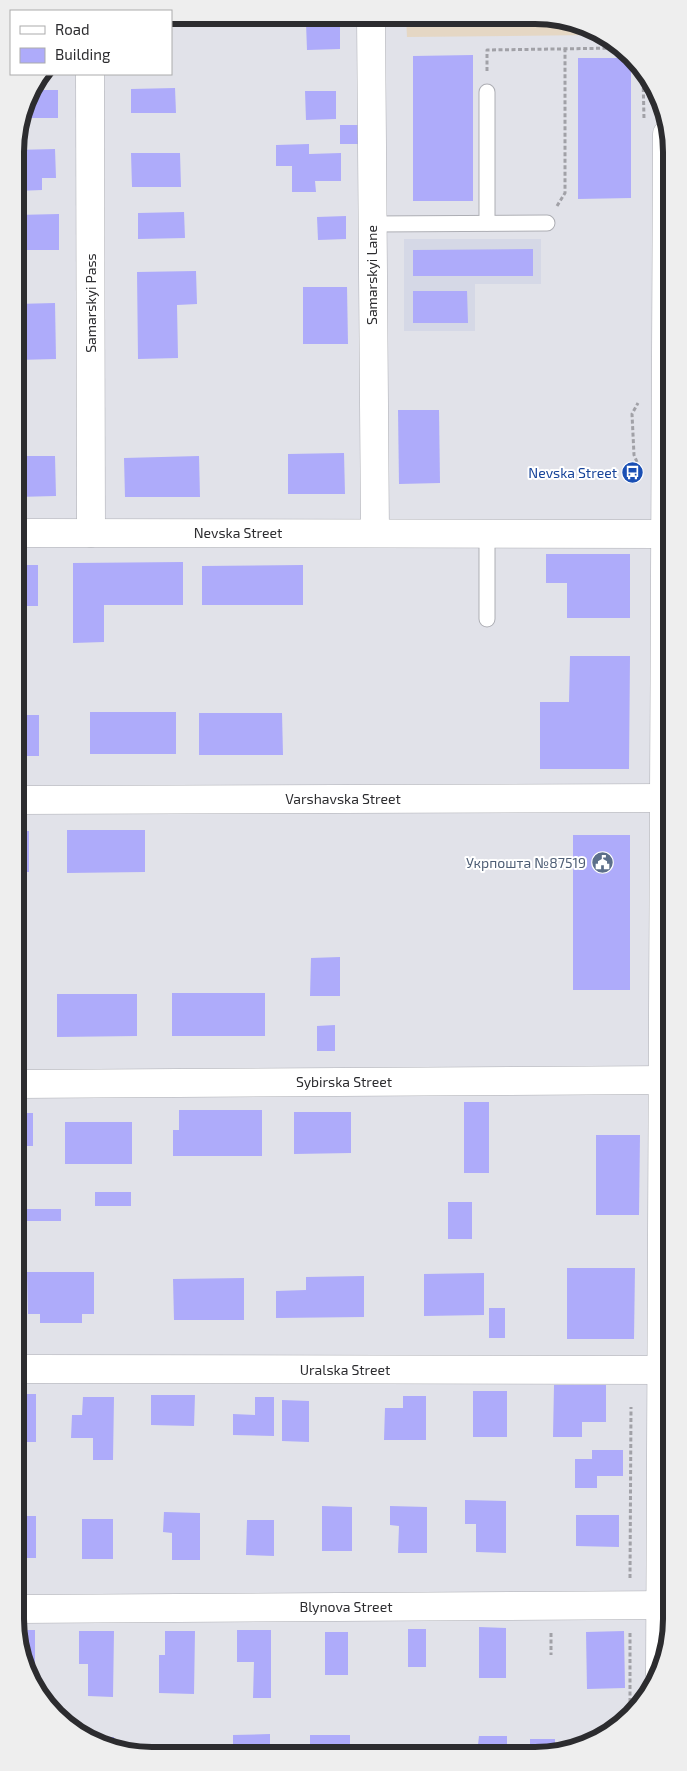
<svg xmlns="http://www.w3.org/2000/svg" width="687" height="1771" viewBox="0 0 687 1771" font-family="'Exo 2',sans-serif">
  <rect width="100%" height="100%" fill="#e1e2e9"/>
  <path fill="#d5d8e6" d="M404,239H541V284H475V331H404Z"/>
  <path fill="#e5d7c4" d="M406,17L562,18L595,35L407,37Z"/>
  <g fill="#aeabfa">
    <path d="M476,17H543V19L476,20Z"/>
    <path d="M340,22V49L307,50L306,23Z"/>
    <path d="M473,55V201H413V56Z"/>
    <path d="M578,58H631V198L578,199Z"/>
    <path d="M175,88L176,113H131V89Z"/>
    <path d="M30,90H58V118H22Z"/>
    <path d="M305,91H336V119L306,120Z"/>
    <rect x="340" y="125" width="21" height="19"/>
    <path d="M309,144V154L341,153V181H315L316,192H292V166H276V145Z"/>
    <path d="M55,149L56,178H42V190L17,191L15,150Z"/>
    <path d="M131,153H180L181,187H132Z"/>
    <path d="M184,212L185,238L138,239V213Z"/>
    <path d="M59,214V250H16V215Z"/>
    <path d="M346,216V239L318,240L317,217Z"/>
    <path d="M533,249V276H413V250Z"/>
    <path d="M196,271L197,304L177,305L178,358L138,359L137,272Z"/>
    <path d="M303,287H347L348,344H303Z"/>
    <path d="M413,291H467L468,323H413Z"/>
    <path d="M55,303L56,359L16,360V304Z"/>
    <path d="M398,410H439L440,483L399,484Z"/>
    <path d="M344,453L345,494H288V454Z"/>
    <path d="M16,456H55L56,496L16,497Z"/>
    <path d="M199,456L200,497H125L124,458Z"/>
    <path d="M546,554H630V618H567V583H546Z"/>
    <path d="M183,562V605H104V642L73,643V563Z"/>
    <rect x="17" y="565" width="21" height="41"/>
    <path d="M303,565V605H202V566Z"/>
    <path d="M570,656H630L629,769H540V702H569Z"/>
    <rect x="90" y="712" width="86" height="42"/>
    <path d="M199,713H282L283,755H199Z"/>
    <rect x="17" y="715" width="22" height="41"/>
    <path d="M67,830H145V872L67,873Z"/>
    <rect x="17" y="831" width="12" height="41"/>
    <rect x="573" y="835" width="57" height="155"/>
    <path d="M340,957V996H310L311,958Z"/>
    <rect x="172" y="993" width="93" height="43"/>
    <path d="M57,994H137V1036L57,1037Z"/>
    <path d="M335,1025V1051H317V1026Z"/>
    <rect x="464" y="1102" width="25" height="71"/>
    <path d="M179,1110H262V1156H173V1130H179Z"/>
    <path d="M294,1112H351V1153L294,1154Z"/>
    <rect x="18" y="1113" width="15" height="33"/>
    <rect x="65" y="1122" width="67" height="42"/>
    <path d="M596,1135H640L639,1215H596Z"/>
    <rect x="95" y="1192" width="36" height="14"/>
    <rect x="448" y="1202" width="24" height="37"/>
    <rect x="23" y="1209" width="38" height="12"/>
    <path d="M567,1268H635L634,1339H567Z"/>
    <path d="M27,1272H94V1314H82V1323H40V1314H28Z"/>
    <path d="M484,1273V1315L424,1316V1274Z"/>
    <path d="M364,1276V1317L276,1318V1291L306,1290V1277Z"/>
    <path d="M244,1278V1320H174L173,1279Z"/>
    <rect x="489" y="1308" width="16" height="30"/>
    <path d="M554,1385H606V1422H582V1437H553Z"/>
    <rect x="473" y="1391" width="34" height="46"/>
    <rect x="19" y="1394" width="17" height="48"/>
    <path d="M151,1395H195L194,1426L151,1425Z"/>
    <path d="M403,1396H426V1440H384L385,1408H403Z"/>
    <path d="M83,1397H114L113,1460H93V1438H71L72,1415H82Z"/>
    <path d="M255,1397H274V1436L233,1435V1414L255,1415Z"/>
    <path d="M282,1400L309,1401V1442L282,1441Z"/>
    <path d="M592,1450H623V1476H597V1488H575V1459H592Z"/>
    <path d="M465,1500L506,1501V1553L476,1552V1524H465Z"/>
    <path d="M322,1506L352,1507V1551H322Z"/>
    <path d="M390,1506L427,1507V1553H398L399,1526L390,1525Z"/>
    <path d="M164,1512L200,1513V1560H172V1533L163,1532Z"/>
    <path d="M576,1515H619V1547L576,1546Z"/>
    <rect x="19" y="1516" width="17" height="42"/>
    <rect x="82" y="1519" width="31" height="40"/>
    <path d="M247,1520H274V1556L246,1555Z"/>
    <path d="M479,1627L506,1628V1678H479Z"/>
    <rect x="408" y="1629" width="18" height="38"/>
    <path d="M20,1630H35V1680L20,1654Z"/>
    <path d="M237,1630H271V1698H253L254,1662H237Z"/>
    <path d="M79,1631H114L113,1697L88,1696V1664H79Z"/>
    <path d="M165,1631H195L194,1694L159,1693V1655H165Z"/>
    <path d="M624,1631L625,1688L587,1689L586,1632Z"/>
    <rect x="325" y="1632" width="23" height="43"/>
    <path d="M270,1734V1753H233V1735Z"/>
    <path d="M310,1735H350V1752L310,1753Z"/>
    <path d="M479,1736H507V1752H468V1745H478Z"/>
    <path d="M93,1737H114V1747Z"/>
    <path d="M530,1739H555V1751L530,1752Z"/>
    <path d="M403,1744H430V1752H402Z"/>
    <path d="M169,1745H191L190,1753H169Z"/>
  </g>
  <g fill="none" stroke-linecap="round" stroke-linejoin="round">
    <defs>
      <g id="service">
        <path d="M487,92V223"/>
        <path d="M372,224L547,223"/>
        <path d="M487,619V534"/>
      </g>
      <g id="minor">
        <path d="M371,16L375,533"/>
        <path d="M90,74L91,533"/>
        <path d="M16,533L669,534"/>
        <path d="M17,800L669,798"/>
        <path d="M18,1084L670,1080"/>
        <path d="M19,1369L671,1370"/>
        <path d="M19,1609L672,1605"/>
      </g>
      <path id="tertiary" d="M660,1674L667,134"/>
    </defs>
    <use href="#service" stroke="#adaeb4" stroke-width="17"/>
    <use href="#minor" stroke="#adaeb4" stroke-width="29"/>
    <use href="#tertiary" stroke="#adaeb4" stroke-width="29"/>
    <g stroke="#a1a1a7" stroke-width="3" stroke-dasharray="4 2.5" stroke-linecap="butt">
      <path d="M487,71V50L620,48"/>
      <path d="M643,75L644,119"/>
      <path d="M557,206L565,193V49"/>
      <path d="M637,462L634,455L632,414L638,403"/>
      <path d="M630,1578L631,1407"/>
      <path d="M551,1633V1655"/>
      <path d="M630,1715V1633"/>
    </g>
    <use href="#service" stroke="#fff" stroke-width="15"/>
    <use href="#minor" stroke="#fff" stroke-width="28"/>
    <use href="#tertiary" stroke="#fff" stroke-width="28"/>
  </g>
  <defs>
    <symbol id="bus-disc" viewBox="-11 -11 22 22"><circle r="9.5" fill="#1a4fb4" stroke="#fff"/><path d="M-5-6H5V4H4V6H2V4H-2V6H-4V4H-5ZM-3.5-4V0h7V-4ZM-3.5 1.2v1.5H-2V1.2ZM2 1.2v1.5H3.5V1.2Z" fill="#fff"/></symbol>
    <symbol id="civic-disc" viewBox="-11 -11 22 22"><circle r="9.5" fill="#5c6f8a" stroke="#fff"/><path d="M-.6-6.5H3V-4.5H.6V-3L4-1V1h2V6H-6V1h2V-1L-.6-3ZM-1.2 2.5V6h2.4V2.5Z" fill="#fff"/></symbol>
  </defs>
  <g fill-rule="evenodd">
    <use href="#bus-disc" x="620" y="460" width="25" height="25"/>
    <use href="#civic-disc" x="590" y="850" width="25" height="25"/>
  </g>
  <g text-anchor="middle" stroke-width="4" stroke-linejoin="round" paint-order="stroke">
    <g font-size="14" fill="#2c2c2f" stroke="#fff">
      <text transform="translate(372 275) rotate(-90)" y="5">Samarskyi Lane</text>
      <text transform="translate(91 303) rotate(-90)" y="5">Samarskyi Pass</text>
      <text x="238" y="538">Nevska Street</text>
      <text x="343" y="804">Varshavska Street</text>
      <text x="344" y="1087">Sybirska Street</text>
      <text x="345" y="1375">Uralska Street</text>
      <text x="346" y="1612">Blynova Street</text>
    </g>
    <g font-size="14" fill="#164399" stroke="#fff" text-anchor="end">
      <text x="617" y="478">Nevska Street</text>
    </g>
    <g font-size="14" fill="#4e5e75" stroke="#fff" text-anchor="end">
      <text x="586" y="868">Укрпошта №87519</text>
    </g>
  </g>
  <path d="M0 0H687V1771H0ZM152 24H535A128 128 0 0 1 663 152V1619A128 128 0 0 1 535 1747H152A128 128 0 0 1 24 1619V152A128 128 0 0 1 152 24Z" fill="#eee" fill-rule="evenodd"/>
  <path fill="none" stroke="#2c2c2f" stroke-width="6" d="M152 24H535A128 128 0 0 1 663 152V1619A128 128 0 0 1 535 1747H152A128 128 0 0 1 24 1619V152A128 128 0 0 1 152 24Z"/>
  <rect x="10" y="10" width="162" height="65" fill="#ffffff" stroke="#ababac"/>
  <rect x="20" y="26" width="25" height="8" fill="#ffffff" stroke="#ababac"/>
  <text x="55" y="35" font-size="15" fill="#2c2c2f">Road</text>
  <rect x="20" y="48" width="25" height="15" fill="#aeabfa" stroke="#ababac"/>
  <text x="55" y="60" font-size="15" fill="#2c2c2f">Building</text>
</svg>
